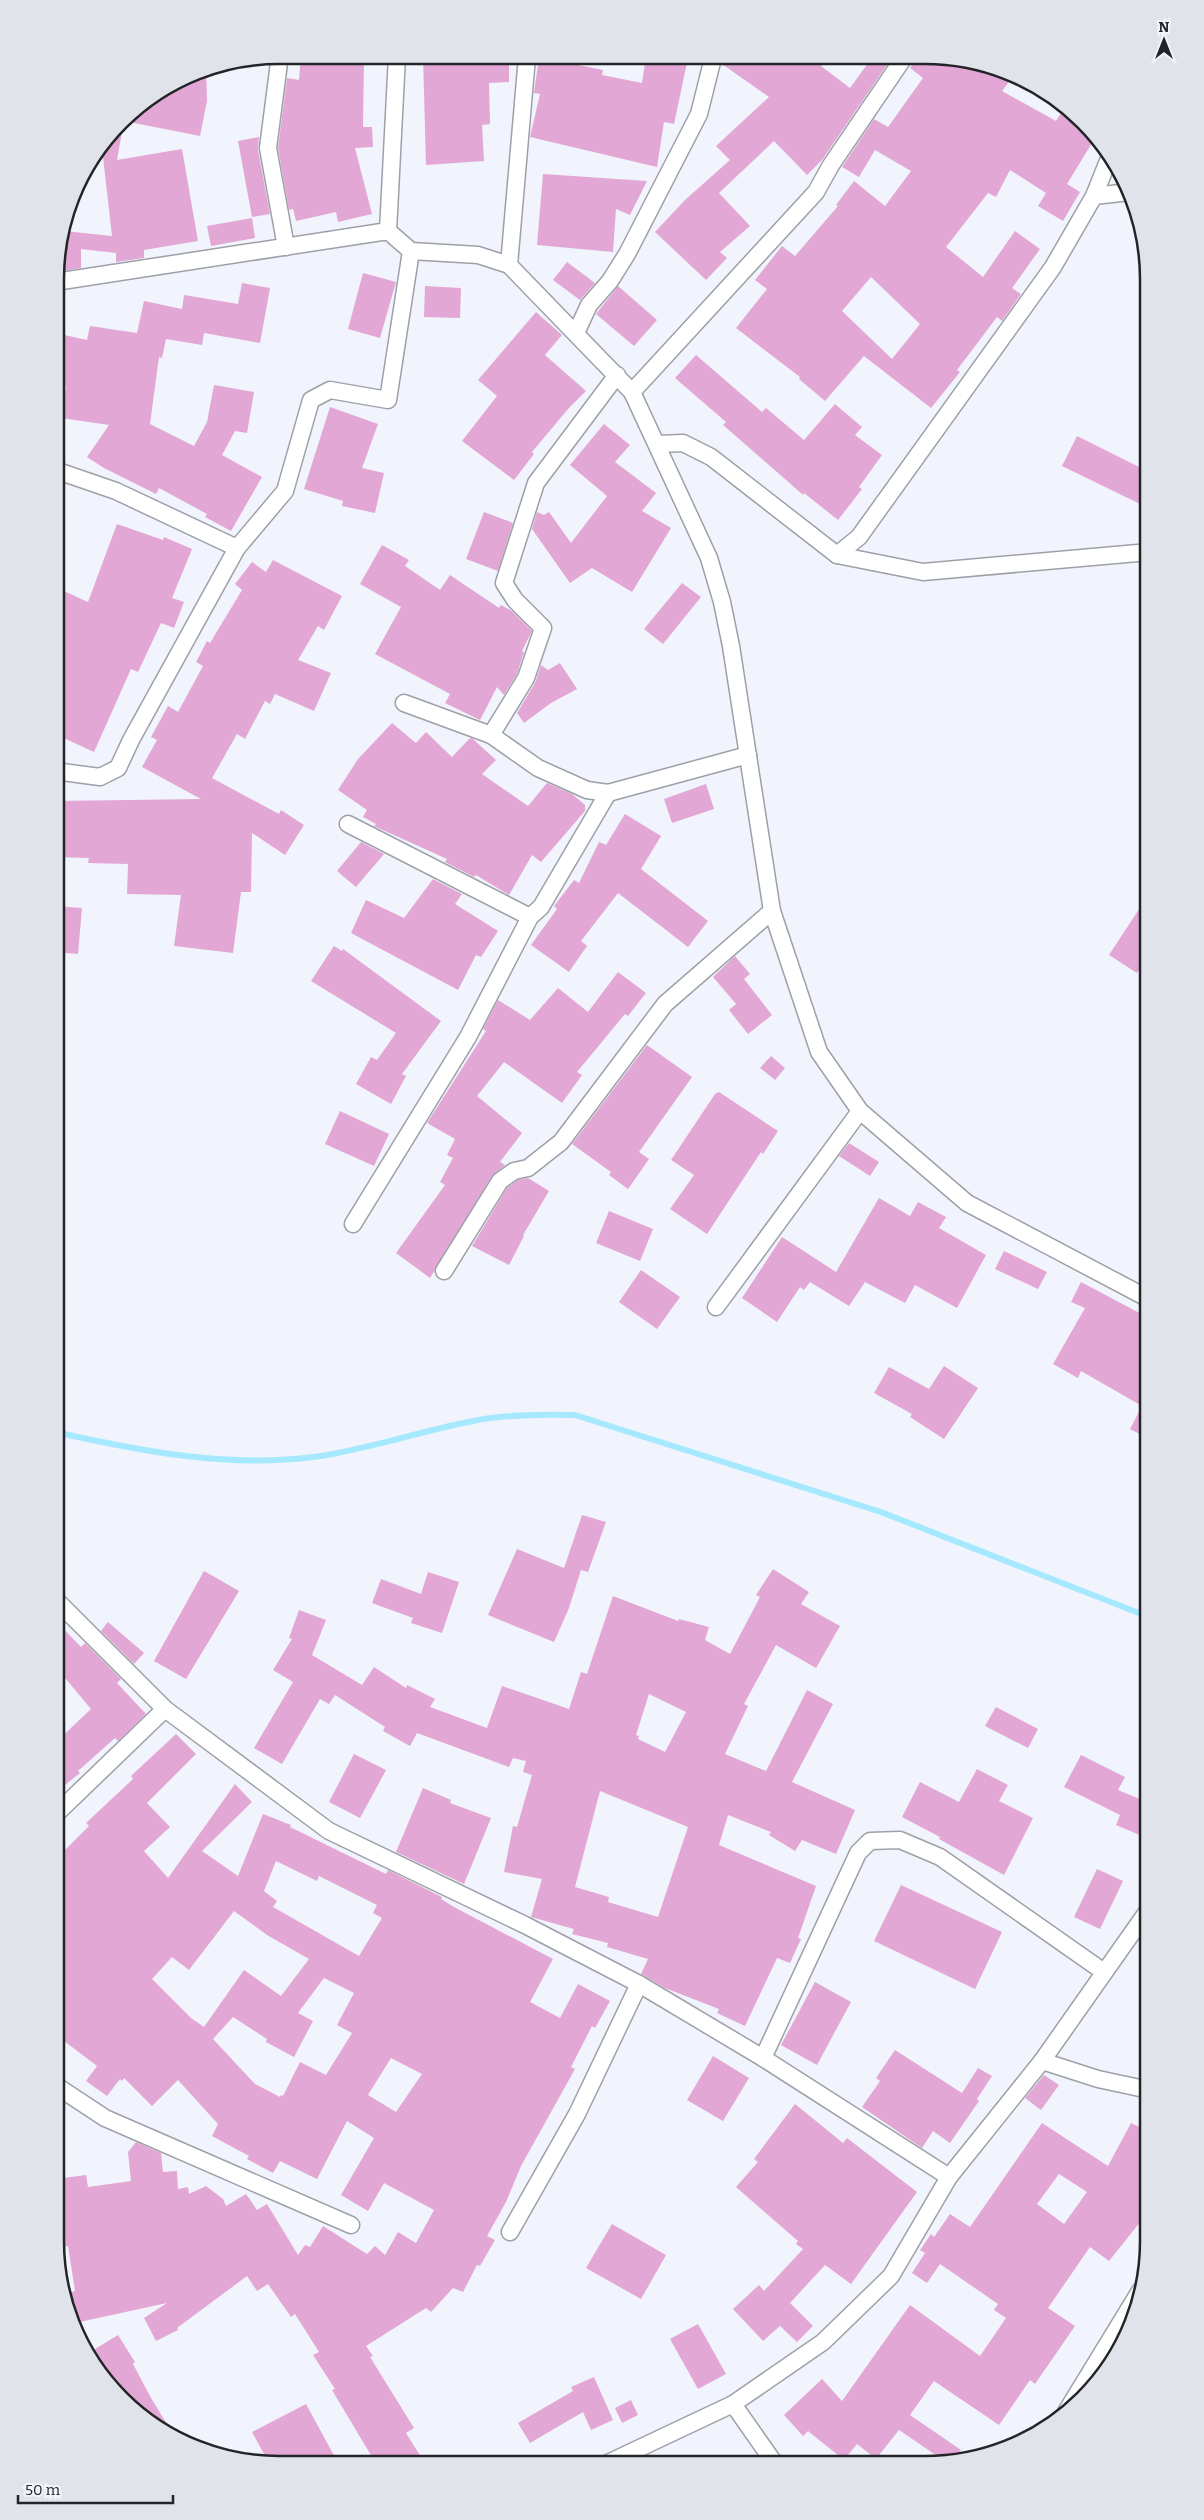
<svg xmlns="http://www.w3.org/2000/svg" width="1204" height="2520" viewBox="0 0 1204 2520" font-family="Bitter,serif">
  <rect width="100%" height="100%" fill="#f1f4fc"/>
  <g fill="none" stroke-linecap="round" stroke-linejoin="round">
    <path stroke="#a6e9fe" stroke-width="6" d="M55,1432C140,1451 227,1468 314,1457C367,1450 420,1431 473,1421C506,1414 541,1414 575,1415L881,1512L1149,1617"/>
  </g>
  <g fill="#e2a7d4" fill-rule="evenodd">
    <path d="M301,55L364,56L363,127H372L373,147L355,148L372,214L338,222L336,212L296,221L293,209L289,210L278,148L287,78L299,80Z"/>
    <path d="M423,56H509V82L489,83L490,124L482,125L484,161L426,165Z"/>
    <path d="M539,57L603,70L602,75L642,83L646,57L688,58L674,124L664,122L657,167L530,137L540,94L534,93Z"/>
    <path d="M723,58H827L821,66L850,88L871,59H891L822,160L807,175L774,141L719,193L750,226L720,252L727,258L706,280L655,232L685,200L730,160L716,146L769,97L722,64Z"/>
    <path d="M918,59H968L1014,75L1002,91L1056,121L1065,106L1073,111L1095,138L1067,184L1080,192L1063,221L1038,206L1046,193L1010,170L996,197L988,193L946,247L983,277L1015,231L1040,249L1012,288L1021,294L1002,321L997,317L957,370L960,372L931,408L864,356L825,401L799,379L800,377L736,328L767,289L755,280L782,246L795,256L838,206L836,205L854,181L885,206L911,171L875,150L859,177L842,167L874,119L888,127L923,78L910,68ZM871,277L920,324L892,359L842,311Z"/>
    <path d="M206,69L207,101L200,136L124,121L117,160L182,149L198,241L144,250V258L116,262V253L81,249V268L56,272L64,231L112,236L102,148L131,111L194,72Z"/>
    <path d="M259,137L258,150L270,214L252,217L238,141Z"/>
    <path d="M543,174L647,181L630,215L616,209L613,252L537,245Z"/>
    <path d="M252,218L255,238L211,246L207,226Z"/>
    <path d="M567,262L595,283L580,300L553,280Z"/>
    <path d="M363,273L396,282L380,338L348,329Z"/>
    <path d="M242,283L270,288L260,343L204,333L202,345L166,339L162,358L159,357L150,424L194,446L207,422L214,385L254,392L247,433L235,431L222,455L262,477L231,531L205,517L207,514L159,488L156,494L104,468L87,457L109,425L61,418L66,386L55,384V333L87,340L90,326L137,333L144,301L182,309L184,295L238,304Z"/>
    <path d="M425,286L461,288L460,318L424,317Z"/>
    <path d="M618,286L657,320L634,346L596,314Z"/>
    <path d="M536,312L562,335L545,355L586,391L568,409L532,452L534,454L514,480L462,441L497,396L478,380Z"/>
    <path d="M696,355L762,412L766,408L804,440L835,404L862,427L855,435L882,455L859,487L862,489L838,520L804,493L803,495L777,472L723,425L726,422L675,378Z"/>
    <path d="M330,407L378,424L362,468L384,473L375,513L342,506L343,501L304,489Z"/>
    <path d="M604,424L630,445L615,462L656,493L642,511L671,528L632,592L592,568L570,583L532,529L537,512L544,515L549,512L571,543L607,496L570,465Z"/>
    <path d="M1077,436L1149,472V486L1140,504L1062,466Z"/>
    <path d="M484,512L513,523L498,571L466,559Z"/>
    <path d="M117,524L163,540L164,537L192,549L172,598L184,602L174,628L161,623L138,672L131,669L94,752L55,734V587L88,602Z"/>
    <path d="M382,545L409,560L405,566L440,590L450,575L499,608L501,605L512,611L532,631L522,651L524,652L517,674L504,695L497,687L480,720L445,703L450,694L375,654L401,607L360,584Z"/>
    <path d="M273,560L342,596L324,630L318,626L298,660L331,673L314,711L275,694L270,704L265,701L245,739L237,734L212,778L279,814L281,810L304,825L285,855L252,833L251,892H241L233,953L174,946L181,895L127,894L128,864L88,863L89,858L55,857V801L201,799L142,767L157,740L151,737L168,706L178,712L203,666L196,662L207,641L210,643L242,590L235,584L252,562L266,572Z"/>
    <path d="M682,583L701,597L663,644L644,629Z"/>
    <path d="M560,663L577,689L551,703L524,723L517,713L535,683L541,665L548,670Z"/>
    <path d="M392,723L416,743L426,732L452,757L470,738L473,739L496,760L482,774L528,806L547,783L572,794L585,805V811L541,862L532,855L509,895L476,875L474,877L445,862L447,859L374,826L376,824L363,817L367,810L338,790L358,759Z"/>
    <path d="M706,784L714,809L672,823L664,799Z"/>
    <path d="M625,814L661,836L641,869L708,921L688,947L618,893L581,941L587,946L569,972L531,945L557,909L554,906L574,880L579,883L599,842L606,845Z"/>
    <path d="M361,842L384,854L356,887L337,871Z"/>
    <path d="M433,879L462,894L455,904L498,931L481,957L476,955L458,990L351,933L366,900L404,918Z"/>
    <path d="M1149,894V954L1137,973L1109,955Z"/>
    <path d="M55,906L82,908L78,954L55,952Z"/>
    <path d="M334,946L342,951L343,949L441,1021L402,1074L406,1076L391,1104L356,1084L371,1057L377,1060L396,1033L311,981Z"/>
    <path d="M735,956L750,974L744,979L772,1015L748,1034L729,1010L736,1004L713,977Z"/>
    <path d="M618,972L646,993L628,1016L625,1014L577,1072L582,1075L562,1103L504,1062L477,1096L522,1133L500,1162L505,1165L492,1176L430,1278L396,1253L445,1185L440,1182L453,1158L447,1155L455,1139L427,1123L486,1031L483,1029L498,1000L530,1020L558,988L588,1012Z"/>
    <path d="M647,1045L692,1077L639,1152L649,1159L628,1189L609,1175L611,1172L572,1144Z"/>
    <path d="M771,1056L785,1068L775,1080L760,1068Z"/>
    <path d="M719,1092L778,1131L763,1154L761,1152L707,1234L670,1209L694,1175L671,1160L715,1094Z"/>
    <path d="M340,1111L389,1134L374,1166L325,1144Z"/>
    <path d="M849,1143L879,1162L870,1176L839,1156Z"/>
    <path d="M528,1178L549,1191L523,1235L524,1236L509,1265L472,1246L507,1188L518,1180Z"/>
    <path d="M879,1198L910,1216L918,1202L946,1217L939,1228L986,1255L957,1308L915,1285L905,1303L865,1282L849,1306L810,1282L804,1290L800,1287L777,1322L742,1298L782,1237L836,1272Z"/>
    <path d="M609,1211L653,1229L640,1261L596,1243Z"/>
    <path d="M1004,1251L1047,1272L1038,1289L995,1269Z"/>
    <path d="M641,1270L680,1297L657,1329L619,1302Z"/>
    <path d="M1081,1282L1149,1318V1439L1130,1429L1142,1406L1081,1371L1078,1378L1053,1364L1085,1308L1071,1302Z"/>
    <path d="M944,1366L978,1388L944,1439L910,1417L912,1414L874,1393L889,1367L929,1389Z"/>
    <path d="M582,1515L606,1522L588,1572L581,1570L569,1608L554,1642L488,1615L517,1549L564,1568Z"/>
    <path d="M773,1569L809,1592L801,1604L840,1626L816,1668L776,1645L744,1704L748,1706L725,1754L766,1771L807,1690L833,1704L792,1782L855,1810L836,1854L802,1840L795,1851L769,1835L771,1832L728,1815L719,1845L816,1886L798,1938L801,1939L790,1963L777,1958L745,2026L717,2013L719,2009L665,1988L641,1974L648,1959L607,1947L608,1943L572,1934L574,1929L531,1917L542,1879L504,1872L513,1826L517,1827L532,1775L523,1772L526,1761L513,1758L509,1767L417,1733L410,1746L383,1731L385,1727L335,1695L329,1704L320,1699L282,1764L254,1748L293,1682L273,1670L292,1639L289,1638L299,1610L326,1620L312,1655L362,1685L374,1667L406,1688L407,1685L435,1699L430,1707L487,1728L502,1686L569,1709L581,1672L587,1674L613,1596L678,1621L679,1619L709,1627L705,1640L730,1654L760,1597L756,1595ZM649,1694L686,1712L665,1752L638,1739L639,1736L636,1735ZM600,1791L688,1827L658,1917L608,1902L609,1897L575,1887Z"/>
    <path d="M204,1571L239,1591L186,1679L154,1661Z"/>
    <path d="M428,1572L459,1582L442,1633L411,1623L413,1618L372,1603L381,1579L421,1594Z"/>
    <path d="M55,1620L81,1647L85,1643L121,1679L117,1683L146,1714L118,1741L115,1738L78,1771L80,1773L55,1793V1743L91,1709L55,1666Z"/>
    <path d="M108,1622L144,1653L134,1664L101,1631Z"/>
    <path d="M996,1707L1038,1729L1028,1748L985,1726Z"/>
    <path d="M176,1734L196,1754L147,1803L170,1827L144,1851L168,1878L235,1784L252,1802L202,1851L238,1876L263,1814L291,1825L290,1827L386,1874L388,1870L442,1897L441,1899L454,1907L553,1959L530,2002L560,2018L578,1984L610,2001L595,2028L592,2026L571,2067L575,2069L521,2166L506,2202L487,2236L495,2240L480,2266L477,2265L463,2292L453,2288L431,2312L426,2308L366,2346L373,2356L370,2357L414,2428L406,2433L424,2462H375L332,2390L335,2389L313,2355L319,2352L295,2314L291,2317L268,2284L257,2291L247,2276L177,2328L178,2330L156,2341L144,2318L167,2303L75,2323L69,2293L75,2291L68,2246L57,2248L55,2236V2179L86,2175L88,2187L131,2181L128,2152L136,2142L161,2153L163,2172L177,2171L178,2189L188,2187L189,2194L206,2186L223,2199L226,2206L246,2194L257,2210L267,2204L298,2255L305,2245L310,2247L323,2226L367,2254L375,2246L385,2255L398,2232L416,2243L434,2210L384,2183L368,2211L341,2195L374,2138L347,2121L317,2179L280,2161L273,2173L247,2159L249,2156L212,2136L218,2124L178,2080L152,2106L124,2078L122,2081L120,2079L107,2096L86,2081L97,2066L55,2034V1839L65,1850L89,1826L86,1823L133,1779L131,1776ZM276,1861L317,1881L319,1876L377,1905L373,1913L382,1918L359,1956L273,1907L277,1901L264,1891ZM234,1911L267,1935L309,1959L281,1996L244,1970L204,2027L191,2018L152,1979L172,1957L189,1970ZM324,1978L354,1993L337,2025L352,2033L326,2075L300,2062L283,2096L281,2095L280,2097L255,2084L213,2039L233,2017L267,2039L266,2042L294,2057L313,2021L298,2013ZM391,2058L422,2074L396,2112L368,2095Z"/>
    <path d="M354,1754L386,1770L360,1818L329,1802Z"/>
    <path d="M1081,1755L1125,1777L1118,1790L1149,1803V1839L1116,1825L1120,1815L1064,1787Z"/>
    <path d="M977,1769L1008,1785L999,1801L1033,1818L1004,1875L939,1839L940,1837L902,1817L920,1782L959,1802Z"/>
    <path d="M423,1788L451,1800L450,1803L491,1818L464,1884L396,1852Z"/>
    <path d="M1097,1869L1123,1881L1100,1929L1074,1917Z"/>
    <path d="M901,1885L1002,1932L975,1989L874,1941Z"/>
    <path d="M815,1982L851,2002L817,2065L781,2045Z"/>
    <path d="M895,2050L962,2093L978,2068L992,2076L977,2099L979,2101L950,2143L933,2131L922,2148L862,2107L880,2081L876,2078Z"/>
    <path d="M713,2056L749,2078L723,2121L687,2100Z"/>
    <path d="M1044,2075L1059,2085L1041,2110L1025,2098Z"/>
    <path d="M795,2104L843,2143L847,2138L917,2192L851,2284L825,2265L790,2303L813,2326L797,2342L780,2326L763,2341L733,2309L759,2285L764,2291L803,2249L796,2244L798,2241L736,2187L758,2162L754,2159Z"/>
    <path d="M1042,2123L1108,2166L1131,2123L1149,2132V2211L1109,2261L1090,2247L1048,2308L1075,2326L1035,2384L1030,2380L999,2425L934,2381L910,2415L961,2450L953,2461L946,2462L899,2430L876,2459L857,2444L844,2460L808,2431L803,2436L784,2415L822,2379L842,2401L910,2305L980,2356L1006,2318L994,2310L998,2304L940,2264L927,2283L912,2273L925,2253L920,2250L931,2234L934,2237L950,2214L970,2227ZM1059,2174L1087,2192L1064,2224L1037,2204Z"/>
    <path d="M612,2224L666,2255L641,2299L586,2268Z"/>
    <path d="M698,2324L726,2374L698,2389L670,2339Z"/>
    <path d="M118,2335L135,2362L133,2364L151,2398L176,2439L131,2409L93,2365L87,2354Z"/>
    <path d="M594,2377L613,2420L591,2430L583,2412L530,2443L518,2423L573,2391L571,2387Z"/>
    <path d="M631,2400L638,2415L622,2423L615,2408Z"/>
    <path d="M306,2404L337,2461H268L252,2432Z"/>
  </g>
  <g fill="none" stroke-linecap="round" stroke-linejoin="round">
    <defs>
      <g id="street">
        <path d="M280,55L268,148L286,247"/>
        <path d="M1094,196L1129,192"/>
        <path d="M388,231L397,56"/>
        <path d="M509,265L527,57"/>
        <path d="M55,282L388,231L411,251L478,255L509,265L632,392L709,558L722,602L731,646L772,911L819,1052L860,1111L967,1203L1149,1299"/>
        <path d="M576,333L589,305L610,281L627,254L699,114L713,58"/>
        <path d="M632,392L816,192L831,165L903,59"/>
        <path d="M657,444L683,443L711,457L837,555L923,572L1149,552"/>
        <path d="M55,470L116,491L237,548"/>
        <path d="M837,555L859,537L1053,267L1094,196L1110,156"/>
        <path d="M404,703L491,735L538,768L587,790L608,793L748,755"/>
        <path d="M491,735L526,678L543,628L515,600L504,583L536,483L617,375"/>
        <path d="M55,771L100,777L118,768L131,740L237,548L285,491L311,400L330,390L388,400L411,251"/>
        <path d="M348,824L530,917"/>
        <path d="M353,1224L468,1037L530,917L541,907L608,793"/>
        <path d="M444,1271L500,1181L514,1171L528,1168L561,1142L665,1004L772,911"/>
        <path d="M716,1307L860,1111"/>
        <path d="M55,1599L165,1709L329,1831L525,1925L639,1984L763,2058L949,2177"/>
        <path d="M55,1815L165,1709"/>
        <path d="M763,2058L858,1853L870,1841L900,1840L940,1857L1104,1972"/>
        <path d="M1042,2061L1098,2079L1149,2090"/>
        <path d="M55,2085L105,2118L351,2225"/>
        <path d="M510,2232L577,2114L639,1984"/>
        <path d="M733,2404L775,2464"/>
        <path d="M1066,2412L1140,2291"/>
        <path d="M608,2463L733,2404L823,2342L891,2276L949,2177L1042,2061L1149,1909"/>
      </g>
    </defs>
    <use href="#street" stroke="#9ea0a8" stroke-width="19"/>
    <use href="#street" stroke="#fff" stroke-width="16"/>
  </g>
  <path d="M0 0H1204V2520H0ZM279 64H925A215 215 0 0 1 1140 279V2241A215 215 0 0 1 925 2456H279A215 215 0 0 1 64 2241V279A215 215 0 0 1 279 64Z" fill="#e1e3eb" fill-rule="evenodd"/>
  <path fill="none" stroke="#232427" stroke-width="2.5" d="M279 64H925A215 215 0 0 1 1140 279V2241A215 215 0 0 1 925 2456H279A215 215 0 0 1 64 2241V279A215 215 0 0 1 279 64Z"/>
  <g transform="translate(1164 40)" stroke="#f1f4fc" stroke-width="4" paint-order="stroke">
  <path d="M0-4L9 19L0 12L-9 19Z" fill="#232427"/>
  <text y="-8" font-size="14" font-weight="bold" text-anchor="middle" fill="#232427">N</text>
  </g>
  <path d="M18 2495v8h155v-8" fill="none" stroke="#232427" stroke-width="2.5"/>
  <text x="25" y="2495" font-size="15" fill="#232427" stroke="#f1f4fc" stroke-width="4" paint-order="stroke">50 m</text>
</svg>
